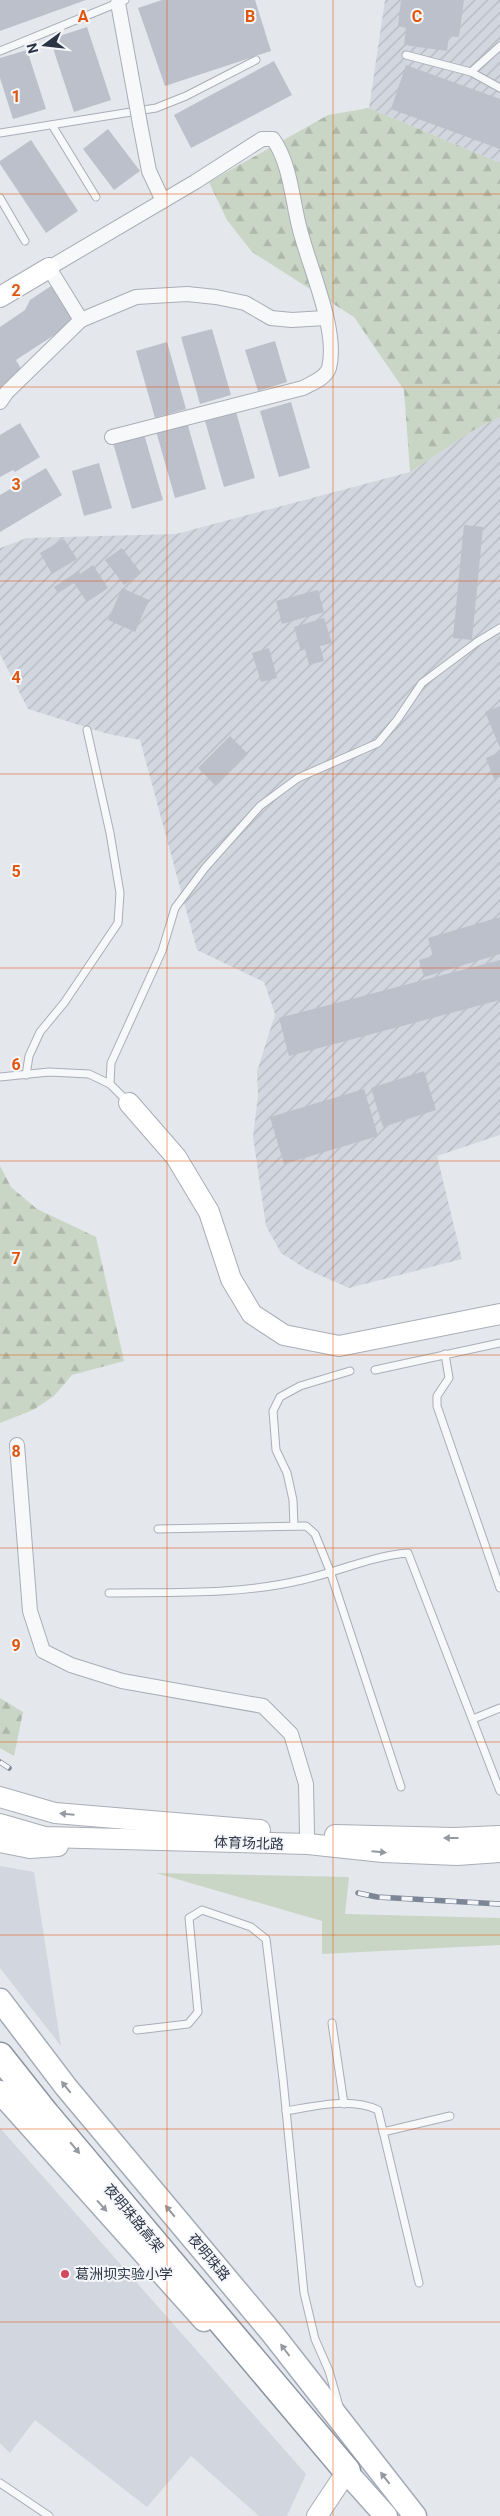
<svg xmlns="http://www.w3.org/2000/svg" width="500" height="2516" viewBox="0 0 500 2516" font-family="Roboto,'Noto Sans SC',sans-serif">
  <defs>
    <pattern id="industrial-furrows" width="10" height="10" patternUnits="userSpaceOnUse" patternTransform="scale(1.25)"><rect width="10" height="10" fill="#d2d6de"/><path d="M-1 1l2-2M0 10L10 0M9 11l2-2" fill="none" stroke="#b4b8c0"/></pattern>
    <pattern id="forest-firs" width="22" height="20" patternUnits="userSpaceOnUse" patternTransform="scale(1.25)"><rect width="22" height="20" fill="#c9d6c5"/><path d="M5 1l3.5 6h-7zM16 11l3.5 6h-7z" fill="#adb8ab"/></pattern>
  </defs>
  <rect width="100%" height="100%" fill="#e4e7ec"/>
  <g fill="#d2d6de">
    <path d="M0,1866L34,1872L61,2046L0,1968Z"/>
    <path d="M0,2128L306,2474L287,2516H259L191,2456L147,2507L35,2420L10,2453L0,2443Z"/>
  </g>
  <g fill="url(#industrial-furrows)">
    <path d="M385,0H500V163L369,108Z"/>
    <path d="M500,417V1135L437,1156L462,1259L349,1288L306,1269L281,1253L266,1226L253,1137L258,1096L257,1072L275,1014L264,982L197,950L140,740L108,734L28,709L0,654V548L27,538L176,534L410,472L472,431Z"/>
  </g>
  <path fill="#c9d6c5" d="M156,1873L349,1877L345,1914L500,1918V1945L322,1954V1921Z"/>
  <g fill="url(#forest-firs)">
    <path d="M369,108L500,163V417L472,431L410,472L404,390L354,317L252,252L227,220L209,182L328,115Z"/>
    <path d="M0,1166L11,1187L37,1209L96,1237L124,1361L72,1375L54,1396L33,1410L0,1423Z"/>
    <path d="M0,1698L23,1712L14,1756L0,1748Z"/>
  </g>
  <g fill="#bbc0ca">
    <path d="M0,0H86L0,31Z"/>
    <path d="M162,0H255L271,51L165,86L138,8Z"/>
    <path d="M401,0H464L459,37L449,36L447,51L404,45L406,28L398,26Z"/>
    <path d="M87,27L111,100L74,112L50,39Z"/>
    <path d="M27,50L46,109L13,119L0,78V58Z"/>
    <path d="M274,61L292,95L191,148L174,115Z"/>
    <path d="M406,65L500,99V149L391,109Z"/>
    <path d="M108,129L140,171L114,190L83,149Z"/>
    <path d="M31,140L78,211L46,233L0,164V161Z"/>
    <path d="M51,286L74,322L16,360L23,372L0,387V327L25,310L30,300Z"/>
    <path d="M212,329L231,395L200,404L181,337Z"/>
    <path d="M275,341L287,382L258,391L245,350Z"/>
    <path d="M167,342L186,409L155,418L136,351Z"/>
    <path d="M291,402L310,468L279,477L260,411Z"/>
    <path d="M236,412L255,478L224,487L205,421Z"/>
    <path d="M187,422L206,489L175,498L156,431Z"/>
    <path d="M20,423L40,457L15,472L13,470L0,477V435Z"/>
    <path d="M144,434L163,500L132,509L113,443Z"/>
    <path d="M99,463L112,508L84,516L72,471Z"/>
    <path d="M46,468L62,495L0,532V495Z"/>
    <path d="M464,525L483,527L472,640L453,638Z"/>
    <path d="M64,539L77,559L52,574L40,553Z"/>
    <path d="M122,548L141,573L124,585L105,560Z"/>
    <path d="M93,565L108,588L87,602L74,583L58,593L54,587L78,571L80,574Z"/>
    <path d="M122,588L149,600L135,632L108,620Z"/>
    <path d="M318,590L324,612L282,624L276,601Z"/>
    <path d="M324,618L332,643L320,646L324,661L309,665L305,649L301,651L294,627Z"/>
    <path d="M269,648L277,678L261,682L252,653Z"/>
    <path d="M500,706V748L485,712Z"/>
    <path d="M230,736L248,754L216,786L198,768Z"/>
    <path d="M500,752V776L494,779L486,758Z"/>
    <path d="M500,917V954L424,977L419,960L433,956L428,938Z"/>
    <path d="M500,960V1000L289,1056L279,1018Z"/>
    <path d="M424,1071L436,1110L383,1127L371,1088Z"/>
    <path d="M364,1089L378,1136L284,1164L270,1117Z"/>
  </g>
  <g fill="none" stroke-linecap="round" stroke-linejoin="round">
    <defs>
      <g id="lane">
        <path d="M0,51L125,0"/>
        <path d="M406,55L471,72L500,88"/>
        <path d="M471,72L500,46"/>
        <path d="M52,125L96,197"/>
        <path d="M0,133L156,108L186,96L256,60"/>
        <path d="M0,198L25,241"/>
        <path d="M26,1075L29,1056L40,1032L64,1003L118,923L120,893L110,833L87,730"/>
        <path d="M0,1077L49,1072L89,1074L110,1084"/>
        <path d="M128,1102L110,1084L111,1063L162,951L175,908L205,868L260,806L298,778L378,743L397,720L422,683L477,642L500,628"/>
        <path d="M445,1354L449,1378L437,1396V1406L500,1588"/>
        <path d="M375,1370L500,1343"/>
        <path d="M294,1526L293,1500L287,1473L276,1450L273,1411L280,1397L300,1386L350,1371"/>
        <path d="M158,1529L306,1526L315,1534L330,1571L401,1787"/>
        <path d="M109,1593C173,1592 239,1595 302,1580C338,1572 371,1556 408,1553L500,1791"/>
        <path d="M473,1719L500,1708"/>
        <path d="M332,2023L344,2104"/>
        <path d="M137,2030L188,2024L198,2012L189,1918L202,1910L251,1927L266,1939L283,2079L304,2293L315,2339L329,2371L339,2406"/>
        <path d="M286,2111C316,2106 350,2097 378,2110L419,2283"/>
        <path d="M383,2132L450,2116"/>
        <path d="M0,2483L49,2516"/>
      </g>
      <g id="street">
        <path d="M118,3L135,96"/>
        <path d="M140,124L149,171L163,201"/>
        <path d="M81,320L49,268L195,182L262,139H273C290,163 292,198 299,226C308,265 339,330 329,368C326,378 312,383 303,388L112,437"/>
        <path d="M0,402L7,392L81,320L136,297L187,294L216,297L245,303L271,318L292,320L325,318"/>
        <path d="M17,1445L30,1611L43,1651L71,1665L122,1681L263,1706L291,1734L306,1784L307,1834"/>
      </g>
      <g id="secondary">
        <path d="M0,297L49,268"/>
        <path d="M129,1103L176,1157L209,1212L231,1279L252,1314L284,1335L339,1346L500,1314"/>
        <path d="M0,1797L55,1813L260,1830"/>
        <path d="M0,1824L45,1837L308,1844L383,1852L457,1855L500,1852"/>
        <path d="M335,1835L454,1838L500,1836"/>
        <path d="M0,1842L30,1848L58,1846"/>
        <path d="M317,2516L347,2471"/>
      </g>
      <g id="primary">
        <path d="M0,2000L66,2087L272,2333L415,2516"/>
        <path d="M0,2092L204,2320"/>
        <path d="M334,2458L386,2516"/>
      </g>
      <path id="highway" d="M0,2056L46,2114L347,2471"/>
    </defs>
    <use href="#lane" stroke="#a9aeb7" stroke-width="9"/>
    <use href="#street" stroke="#a9aeb7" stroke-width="16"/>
    <use href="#secondary" stroke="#a9aeb7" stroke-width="22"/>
    <use href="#primary" stroke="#a3abb8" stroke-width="25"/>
    <use href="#highway" stroke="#8b94a3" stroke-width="29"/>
    <use href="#lane" stroke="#f7f8fa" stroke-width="7"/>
    <use href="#street" stroke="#f7f8fa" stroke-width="14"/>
    <use href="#secondary" stroke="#fff" stroke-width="20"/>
    <use href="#primary" stroke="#fff" stroke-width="22"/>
    <use href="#highway" stroke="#fff" stroke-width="26"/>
    <defs>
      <g id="rail">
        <path d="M0,1762L9,1768"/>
        <path d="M358,1893L377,1897L500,1904"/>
      </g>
    </defs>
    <use href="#rail" stroke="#7d8696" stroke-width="5.5"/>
    <use href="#rail" stroke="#f4f6f9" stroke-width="4" stroke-dasharray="11" stroke-linecap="butt"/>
    <defs>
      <path id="street-bridge" d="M135,96L140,124"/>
    </defs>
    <use href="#street-bridge" stroke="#a9aeb7" stroke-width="16" stroke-linecap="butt"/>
    <use href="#street-bridge" stroke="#f7f8fa" stroke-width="14"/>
  </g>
  <defs><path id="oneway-solid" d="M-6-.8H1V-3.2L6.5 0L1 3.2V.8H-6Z" transform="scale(1.25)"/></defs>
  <g fill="#959aa2">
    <use href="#oneway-solid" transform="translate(67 1814) rotate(-175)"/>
    <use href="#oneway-solid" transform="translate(451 1838) rotate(180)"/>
    <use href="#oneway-solid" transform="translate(379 1852) rotate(5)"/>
    <use href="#oneway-solid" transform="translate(66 2087) rotate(-129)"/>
    <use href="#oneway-solid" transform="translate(75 2148) rotate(50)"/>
    <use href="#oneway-solid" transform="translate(102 2206) rotate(48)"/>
    <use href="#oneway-solid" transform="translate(170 2211) rotate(-130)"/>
    <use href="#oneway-solid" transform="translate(285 2350) rotate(-127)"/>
    <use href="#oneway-solid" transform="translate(385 2478) rotate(-128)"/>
  </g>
  <path fill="none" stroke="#df570f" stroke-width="1" stroke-opacity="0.55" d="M167,0V2516M333,0V2516M0,194H500M0,387H500M0,581H500M0,774H500M0,968H500M0,1161H500M0,1355H500M0,1548H500M0,1742H500M0,1935H500M0,2129H500M0,2322H500"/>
  <circle fill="#d1495b" stroke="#f4f6f9" stroke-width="2" cx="65" cy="2274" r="5"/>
  <g text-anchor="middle" stroke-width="4" stroke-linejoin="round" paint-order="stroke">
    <g font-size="14" fill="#2b3445" stroke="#f4f6f9">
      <text transform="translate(249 1843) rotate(2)" y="5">体育场北路</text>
      <text transform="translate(134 2218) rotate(50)" y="5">夜明珠路高架</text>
      <text transform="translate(209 2257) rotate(50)" y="5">夜明珠路</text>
    </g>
    <g font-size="14" fill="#2b3445" stroke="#f4f6f9" text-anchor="start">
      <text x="75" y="2279">葛洲坝实验小学</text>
    </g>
  </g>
  <g font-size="16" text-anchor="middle" font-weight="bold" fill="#df570f" stroke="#f4f6f9" stroke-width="4" stroke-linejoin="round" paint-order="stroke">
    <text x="83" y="22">A</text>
    <text x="250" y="22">B</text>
    <text x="417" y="22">C</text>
    <text x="16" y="102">1</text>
    <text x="16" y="296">2</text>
    <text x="16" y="490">3</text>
    <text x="16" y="683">4</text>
    <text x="16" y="877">5</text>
    <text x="16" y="1070">6</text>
    <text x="16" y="1264">7</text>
    <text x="16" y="1457">8</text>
    <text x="16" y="1651">9</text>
  </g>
  <g transform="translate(45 45) rotate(255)" stroke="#f4f6f9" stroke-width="4" paint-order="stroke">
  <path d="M0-4L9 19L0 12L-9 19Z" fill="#2b3445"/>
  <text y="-8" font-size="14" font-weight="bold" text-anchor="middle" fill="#2b3445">N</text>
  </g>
</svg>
